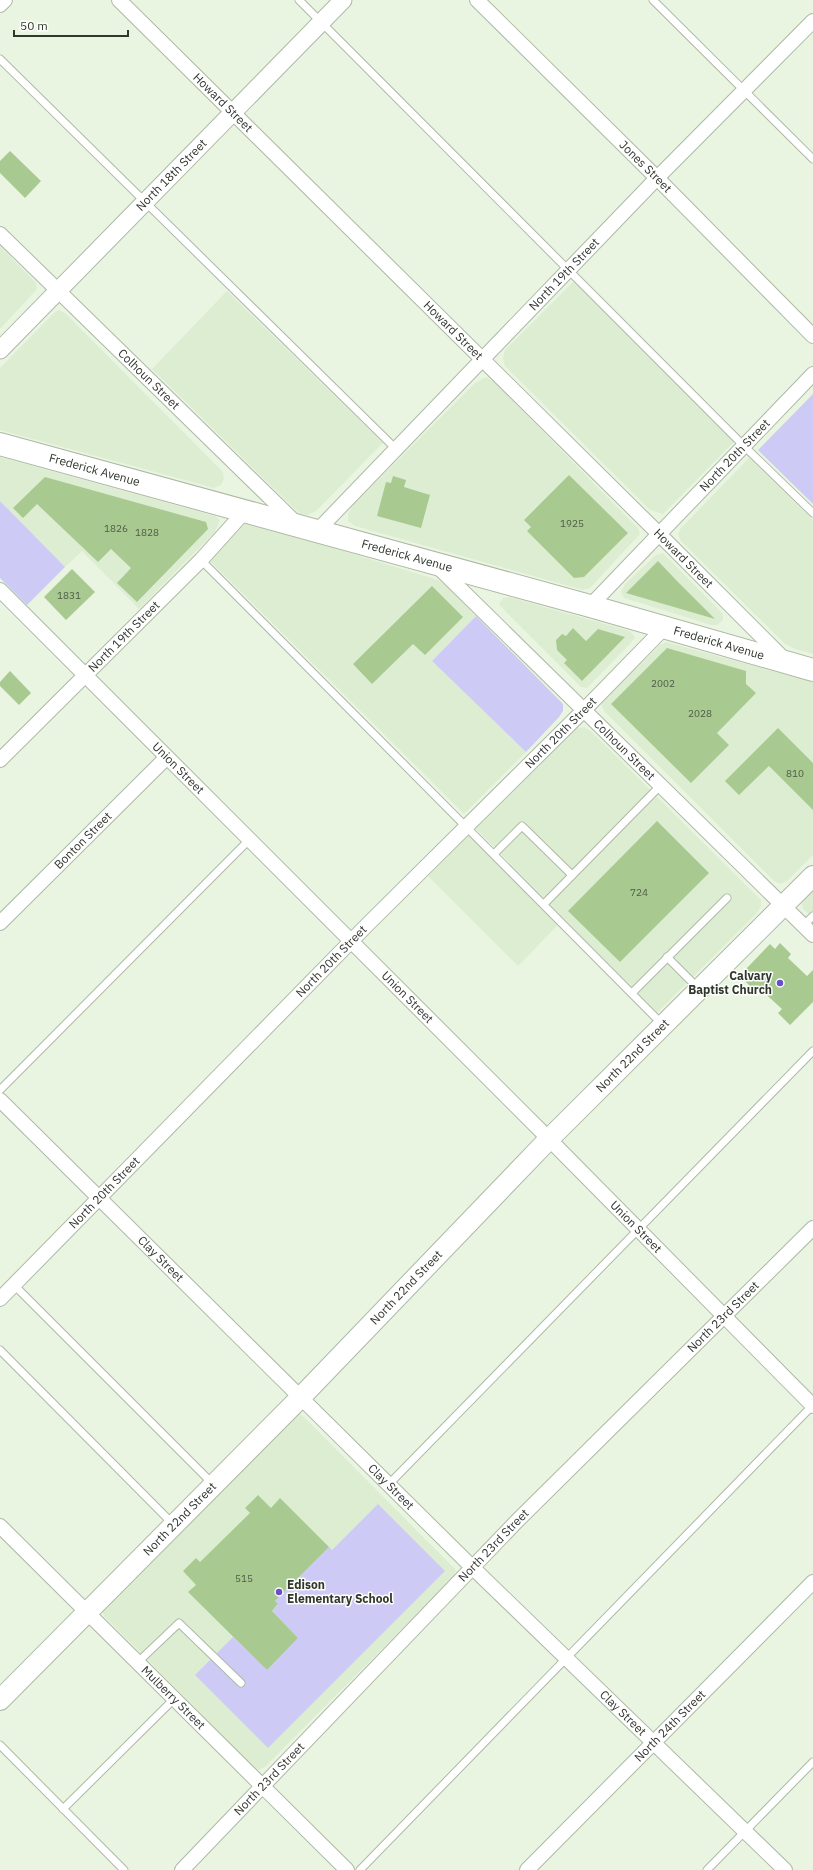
<svg xmlns="http://www.w3.org/2000/svg" width="813" height="1870" viewBox="0 0 813 1870" font-family="'IBM Plex Sans',sans-serif">
  <rect width="100%" height="100%" fill="#e9f5e1"/>
  <g fill="#ddedd2">
    <path d="M0,246L36,283L37,289L0,329Z"/>
    <path d="M574,281L734,442L663,514L650,510L505,366L503,359L505,350Z"/>
    <path d="M227,291L383,443L316,511L308,515L300,514L152,369Z"/>
    <path d="M59,310L66,314L223,472L224,479L221,485L214,488L0,430V368L54,313Z"/>
    <path d="M486,377L494,382L638,528L640,534L590,588L583,590L355,526L348,521V514L353,505L475,383Z"/>
    <path d="M0,457L215,516L220,520L218,525L215,532L139,609L82,551L65,567L0,501Z"/>
    <path d="M749,458L813,520V654L795,649L785,644L681,541L678,534L681,528Z"/>
    <path d="M249,522L438,580L447,586L476,616L432,661L526,752L464,814L210,561L242,526Z"/>
    <path d="M663,553L723,614V620L717,625H711L624,598L621,592L625,584L656,555Z"/>
    <path d="M509,597L630,631L635,637L630,644L587,688L581,687L505,611L499,604L503,598Z"/>
    <path d="M666,642L813,682V855L787,881L781,884L774,881L604,711L601,704L607,696L660,645Z"/>
    <path d="M584,727L591,731L761,900V906L757,913L657,1013L475,828L577,728Z"/>
    <path d="M468,835L558,925L518,966L428,876Z"/>
    <path d="M813,887V918L803,909L801,902L804,896Z"/>
    <path d="M298,1413L305,1418L456,1570L455,1575L265,1767L259,1770L254,1767L104,1616L102,1609Z"/>
  </g>
  <g fill="#cdcbf5">
    <path d="M813,394V504L758,450Z"/>
    <path d="M0,501L65,567L27,605L0,578Z"/>
    <path d="M476,616L563,704V711L559,717L526,752L432,661Z"/>
    <path d="M378,1504L445,1571L268,1748L195,1675L233,1637L267,1670L298,1638L272,1611L278,1605L275,1601L329,1547L332,1550Z"/>
  </g>
  <g fill="#a8ca90">
    <path d="M10,151L41,181L25,198L0,173V161Z"/>
    <path d="M569,475L628,533L584,577L574,578L527,531L531,527L524,520Z"/>
    <path d="M393,476L406,480L404,487L430,495L421,528L377,516L386,482L391,483Z"/>
    <path d="M45,477L206,522L208,529L137,602L117,583L131,568L111,549L98,562L37,504L23,518L13,508Z"/>
    <path d="M658,561L676,580L715,619L626,593Z"/>
    <path d="M72,569L95,592L66,620L44,597Z"/>
    <path d="M432,586L463,617L425,655L413,644L372,684L353,664Z"/>
    <path d="M573,628L586,641L598,629L625,637L582,681L564,663L567,660L557,650L556,640L562,634L566,636Z"/>
    <path d="M667,648L746,671V684L756,693L717,733L729,745L691,783L611,704Z"/>
    <path d="M10,671L31,693L19,705L0,686V682Z"/>
    <path d="M778,728L813,763V810L769,766L739,795L725,781Z"/>
    <path d="M657,821L709,873L620,962L568,911Z"/>
    <path d="M780,943L791,954L788,958L807,976L813,970V1002L790,1025L778,1013L782,1009L758,987L755,991L744,980L751,973L746,969L770,944L775,949Z"/>
    <path d="M258,1495L271,1508L280,1498L329,1547L275,1601L278,1604L272,1611L298,1638L267,1670L188,1592L196,1585L183,1571L196,1558L200,1562L250,1513L245,1508Z"/>
  </g>
  <g fill="none" stroke-linecap="round" stroke-linejoin="round">
    <defs>
      <g id="service">
        <path d="M299,0L744,446L813,513"/>
        <path d="M653,0L813,159"/>
        <path d="M0,59L396,449"/>
        <path d="M201,560L662,1024"/>
        <path d="M494,854L522,826L572,875"/>
        <path d="M544,904L661,785"/>
        <path d="M803,926L813,916"/>
        <path d="M667,957L698,988"/>
        <path d="M632,993L727,898"/>
        <path d="M0,1090L249,840"/>
        <path d="M14,1285L213,1484"/>
        <path d="M0,1350L173,1524"/>
        <path d="M389,1484L813,1051"/>
        <path d="M138,1662L179,1623L241,1683"/>
        <path d="M0,1745L124,1870"/>
        <path d="M63,1809L175,1698"/>
        <path d="M360,1870L813,1405"/>
        <path d="M707,1870L813,1762"/>
      </g>
      <g id="minor">
        <path id="s1" d="M119,0L659,534L785,660"/>
        <path id="s2" d="M477,0L657,178L813,336"/>
        <path d="M0,5L5,0"/>
        <path id="s3" d="M0,234L296,523"/>
        <path id="s4" d="M318,530L657,178L813,21"/>
        <path id="s5" d="M438,567L813,935"/>
        <path id="s6" d="M0,590L549,1139L813,1406"/>
        <path id="s7" d="M590,606L813,374"/>
        <path id="s8" d="M0,760L201,560L246,510"/>
        <path id="s9" d="M0,923L166,758"/>
        <path id="s10" d="M0,1100L472,1567L785,1870"/>
        <path id="s11" d="M0,1299L367,925L584,710L665,627"/>
        <path id="s12" d="M0,1526L347,1870"/>
        <path id="s13" d="M182,1870L517,1521L813,1228"/>
        <path id="s14" d="M527,1870L813,1582"/>
      </g>
      <g id="tertiary">
        <path id="s15" d="M0,350L343,0"/>
      </g>
      <g id="secondary">
        <path id="s16" d="M0,1700L301,1397L549,1139L813,876"/>
      </g>
      <g id="primary">
        <path id="s17" d="M0,444L590,606L813,670"/>
      </g>
    </defs>
    <use href="#service" stroke="#adb9a6" stroke-width="9"/>
    <use href="#minor" stroke="#adb9a6" stroke-width="16"/>
    <use href="#tertiary" stroke="#adb9a6" stroke-width="19"/>
    <use href="#secondary" stroke="#adb9a6" stroke-width="22"/>
    <use href="#primary" stroke="#adb9a6" stroke-width="24"/>
    <use href="#service" stroke="#fff" stroke-width="7"/>
    <use href="#minor" stroke="#fff" stroke-width="14"/>
    <use href="#tertiary" stroke="#fff" stroke-width="17"/>
    <use href="#secondary" stroke="#fff" stroke-width="20"/>
    <use href="#primary" stroke="#fff" stroke-width="22"/>
  </g>
  <g fill="#6750c9" stroke="#fcfefa" stroke-width="1.5">
    <circle cx="780" cy="983" r="4"/>
    <circle cx="279" cy="1592" r="4"/>
  </g>
  <g text-anchor="middle" stroke-width="3" stroke-linejoin="round" paint-order="stroke">
    <g font-size="10" fill="#4f5b46">
      <text x="572" y="527">1925</text>
      <text x="116" y="532">1826</text>
      <text x="147" y="536">1828</text>
      <text x="69" y="599">1831</text>
      <text x="663" y="687">2002</text>
      <text x="700" y="717">2028</text>
      <text x="795" y="777">810</text>
      <text x="639" y="896">724</text>
      <text x="244" y="1582">515</text>
    </g>
    <g font-size="12" fill="#31362e" stroke="#fcfefa">
      <text dy="4" stroke="none"><textPath href="#s1" startOffset="146">Howard Street</textPath></text>
      <text dy="4" stroke="none"><textPath href="#s2" startOffset="237">Jones Street</textPath></text>
      <text dy="4" stroke="none"><textPath href="#s15" startOffset="245">North 18th Street</textPath></text>
      <text dy="4" stroke="none"><textPath href="#s4" startOffset="355">North 19th Street</textPath></text>
      <text dy="4" stroke="none"><textPath href="#s1" startOffset="470">Howard Street</textPath></text>
      <text dy="4" stroke="none"><textPath href="#s3" startOffset="208">Colhoun Street</textPath></text>
      <text dy="4" stroke="none"><textPath href="#s7" startOffset="209">North 20th Street</textPath></text>
      <text dy="4" stroke="none"><textPath href="#s17" startOffset="98">Frederick Avenue</textPath></text>
      <text dy="4" stroke="none"><textPath href="#s17" startOffset="422">Frederick Avenue</textPath></text>
      <text dy="4" stroke="none"><textPath href="#s1" startOffset="794">Howard Street</textPath></text>
      <text dy="4" stroke="none"><textPath href="#s8" startOffset="175">North 19th Street</textPath></text>
      <text dy="4" stroke="none"><textPath href="#s17" startOffset="746">Frederick Avenue</textPath></text>
      <text dy="4" stroke="none"><textPath href="#s11" startOffset="797">North 20th Street</textPath></text>
      <text dy="4" stroke="none"><textPath href="#s5" startOffset="261">Colhoun Street</textPath></text>
      <text dy="4" stroke="none"><textPath href="#s6" startOffset="252">Union Street</textPath></text>
      <text dy="4" stroke="none"><textPath href="#s9" startOffset="117">Bonton Street</textPath></text>
      <text dy="4" stroke="none"><textPath href="#s11" startOffset="473">North 20th Street</textPath></text>
      <text dy="4" stroke="none"><textPath href="#s6" startOffset="576">Union Street</textPath></text>
      <text dy="4" stroke="none"><textPath href="#s16" startOffset="903">North 22nd Street</textPath></text>
      <text dy="4" stroke="none"><textPath href="#s11" startOffset="149">North 20th Street</textPath></text>
      <text dy="4" stroke="none"><textPath href="#s6" startOffset="900">Union Street</textPath></text>
      <text dy="4" stroke="none"><textPath href="#s10" startOffset="226">Clay Street</textPath></text>
      <text dy="4" stroke="none"><textPath href="#s16" startOffset="579">North 22nd Street</textPath></text>
      <text dy="4" stroke="none"><textPath href="#s13" startOffset="774">North 23rd Street</textPath></text>
      <text dy="4" stroke="none"><textPath href="#s10" startOffset="550">Clay Street</textPath></text>
      <text dy="4" stroke="none"><textPath href="#s16" startOffset="255">North 22nd Street</textPath></text>
      <text dy="4" stroke="none"><textPath href="#s13" startOffset="450">North 23rd Street</textPath></text>
      <text dy="4" stroke="none"><textPath href="#s12" startOffset="244">Mulberry Street</textPath></text>
      <text dy="4" stroke="none"><textPath href="#s10" startOffset="874">Clay Street</textPath></text>
      <text dy="4" stroke="none"><textPath href="#s14" startOffset="203">North 24th Street</textPath></text>
      <text dy="4" stroke="none"><textPath href="#s13" startOffset="126">North 23rd Street</textPath></text>
    </g>
    <g font-size="12" font-weight="bold" fill="#31362e" stroke="#fcfefa" text-anchor="end">
      <text x="772" y="980">Calvary<tspan x="772" dy="14">Baptist Church</tspan></text>
      <text x="287" y="1589" text-anchor="start">Edison<tspan x="287" dy="14">Elementary School</tspan></text>
    </g>
  </g>
  <path d="M14 30v6h114v-6" fill="none" stroke="#31362e" stroke-width="2"/>
  <text x="20" y="30" font-size="12" fill="#31362e" stroke="#fcfefa" stroke-width="3" paint-order="stroke">50 m</text>
</svg>
